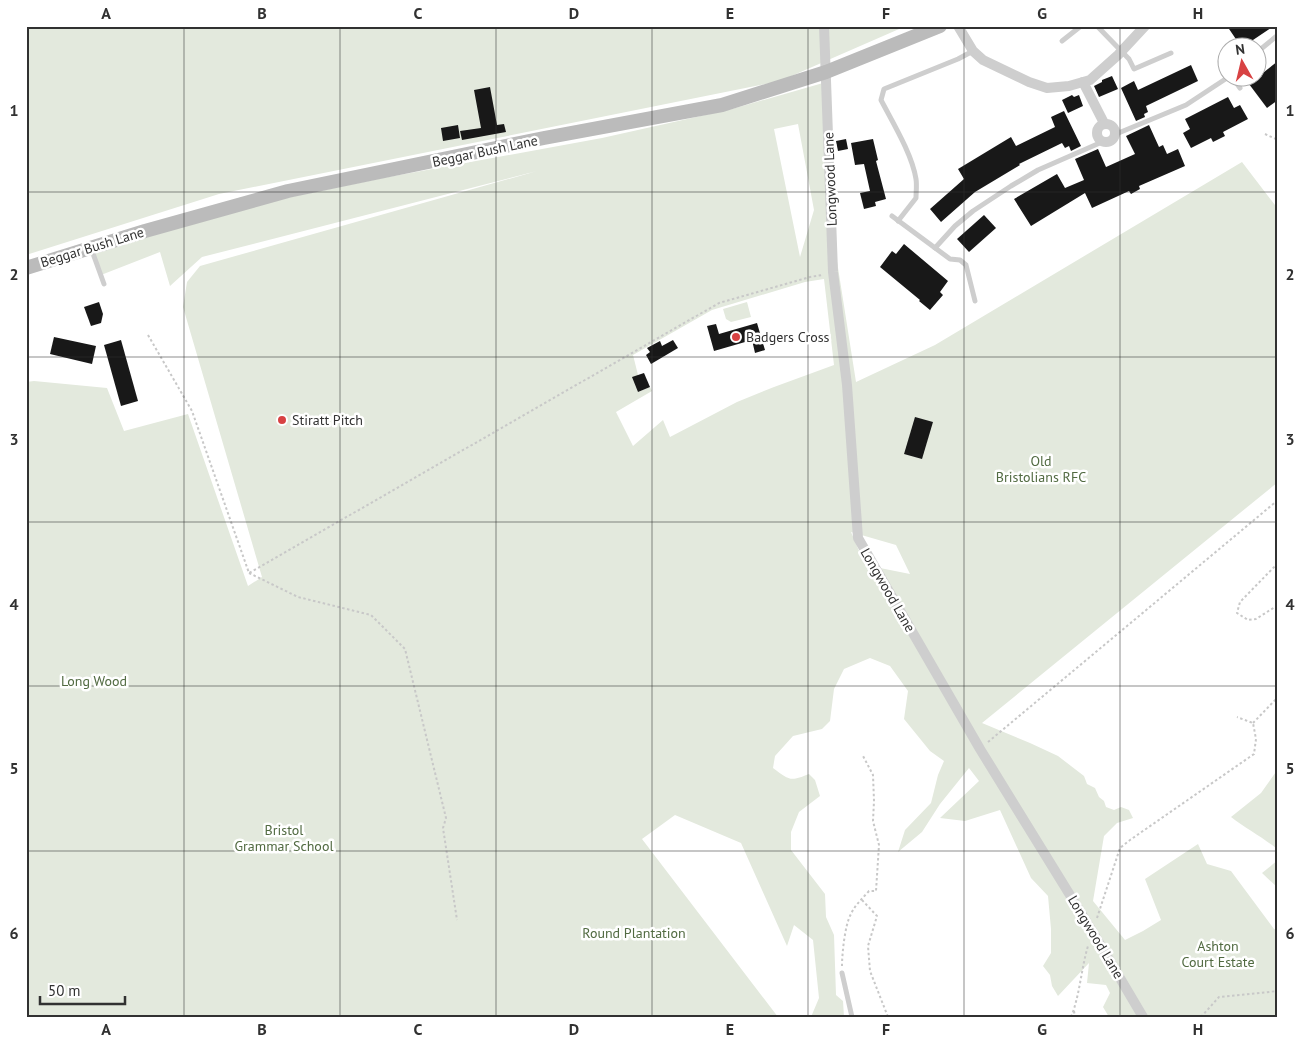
<svg xmlns="http://www.w3.org/2000/svg" width="1304" height="1043" viewBox="0 0 1304 1043" font-family="'PT Sans',sans-serif">
  <rect width="100%" height="100%" fill="#fff"/>
  <g fill="#e3e9dd" fill-rule="evenodd">
    <path d="M26,26H906L780,81L219,194L26,255Z"/>
    <path d="M830,81L836,255L856,382L935,345L1242,162L1278,209V482L982,723L1030,743L1058,756L1084,776L1087,784L1095,788L1099,797L1104,801L1106,807L1114,810L1121,807L1129,810L1133,818L1117,823L1104,836L1093,901L1125,940L1143,931L1161,920L1145,879L1198,844L1207,864L1231,871L1274,929L1278,930V1017H1109L1103,1007L1110,993L1106,985L1087,983L1089,963L1058,996L1052,986L1050,975L1043,966L1051,953V929L1048,896L1031,878L1000,810L965,821L940,818L979,781L969,768L940,804L922,832L898,852L905,830L931,803L938,775L944,761L930,751L904,719L908,691L890,666L870,658L844,669L834,689L830,721L822,729L793,736L775,756L773,768C789,780 790,782 809,774L815,780L820,796L799,812L791,832V850L825,894L826,917L834,935L836,995L843,1001L844,1017H811L819,998L813,940L794,925L787,946L741,843L675,815L642,839L778,1017H26V382L34,381L107,388L124,431L188,414L248,586L262,577L183,307L187,282L200,266L537,171L202,257L170,286L160,252L101,275L93,253L218,212L383,178L602,138L732,109ZM798,124L814,210L800,257L774,129ZM824,279L834,365L774,387L737,402L670,437L663,420L633,446L616,412L652,391L650,387L638,392V375L633,355L712,310L805,282ZM851,532L896,545L910,574L865,565Z"/>
    <path d="M747,302L751,317L731,322L726,319L723,309Z"/>
    <path d="M1278,769V850C1263,837 1246,829 1231,817L1261,793Z"/>
    <path d="M1278,860V888L1262,873Z"/>
  </g>
  <g fill="#181818">
    <path d="M1227,26H1274L1250,42L1251,43L1245,48H1242Z"/>
    <path d="M1278,61V100L1267,108L1249,84Z"/>
    <path d="M1191,65L1198,81L1146,106L1148,112L1144,114L1145,117L1136,121L1121,88L1134,81L1138,90Z"/>
    <path d="M1112,76L1118,89L1099,97L1094,86L1102,82V80Z"/>
    <path d="M490,87L497,125L504,124L506,132L462,140L460,131L481,128L474,90Z"/>
    <path d="M1072,95L1074,97L1079,95L1083,106L1068,113L1062,100Z"/>
    <path d="M1228,97L1234,108L1240,105L1248,119L1223,132L1225,136L1213,142L1211,138L1191,148L1183,133L1190,129L1185,119Z"/>
    <path d="M1064,111L1081,146L1071,151L1069,146L1065,148L1062,143L1019,164L1020,165L975,192L941,222L930,209L964,179L958,169L1011,137L1016,146L1055,127L1051,117Z"/>
    <path d="M458,125L460,138L443,141L441,128Z"/>
    <path d="M1149,125L1159,147L1163,145L1167,154L1178,149L1185,166L1139,186L1140,189L1131,194L1129,191L1092,208L1085,193L1031,226L1014,199L1057,174L1065,188L1084,180L1075,159L1098,149L1106,167L1135,154L1126,136Z"/>
    <path d="M846,139L848,149L838,151L836,141Z"/>
    <path d="M873,139L878,160L876,161L886,199L875,202L876,206L864,209L860,193L870,191L864,164L855,165L851,143Z"/>
    <path d="M984,215L996,228L969,252L957,239Z"/>
    <path d="M904,244L948,281L940,292L943,295L930,310L919,301L920,300L880,267L892,251L896,254Z"/>
    <path d="M99,302L103,314L101,323L91,326L84,307Z"/>
    <path d="M757,323L765,350L755,353L752,340L714,351L707,326L716,324L719,334Z"/>
    <path d="M54,337L96,346L92,364L50,354Z"/>
    <path d="M121,340L138,401L121,406L104,345Z"/>
    <path d="M673,340L678,348L651,364L646,355L650,352L647,348L660,341L662,346Z"/>
    <path d="M644,373L650,387L638,392L632,377Z"/>
    <path d="M915,417L933,422L922,459L904,454Z"/>
  </g>
  <g fill="none" stroke-linecap="round" stroke-linejoin="round">
    <g stroke="#c8c8c8" stroke-width="2" stroke-dasharray="2.5 2.5" stroke-linecap="butt">
      <path d="M1265,134L1278,140"/>
      <path d="M148,335L192,411L249,573L719,303L810,277L822,275"/>
      <path d="M1278,563L1240,602L1237,613L1248,620L1256,619L1278,605"/>
      <path d="M249,573L298,597L371,615L405,649L446,818L443,828L457,920"/>
      <path d="M1253,723L1278,697"/>
      <path d="M988,742L1278,500"/>
      <path d="M862,900L877,916L868,946L870,971L888,1017"/>
      <path d="M1097,918L1120,848L1130,840L1254,754L1256,739L1253,723L1237,717"/>
      <path d="M842,966C842,954 845,924 851,914C855,905 862,899 869,891H876L879,845L873,821L874,801L873,775L862,754"/>
      <path d="M1074,1011L1075,1017"/>
      <path d="M1071,1017C1080,995 1081,969 1088,946"/>
      <path d="M1201,1017L1219,997L1278,991"/>
    </g>
    <g stroke="#cecece" stroke-width="5">
      <path d="M1097,26L1129,59L1134,69L1171,53"/>
      <path d="M1062,41L1081,26"/>
      <path d="M1256,53L1278,35"/>
      <path d="M1233,78L1240,88"/>
      <path d="M1116,134L1186,105L1227,78"/>
      <path d="M892,216L950,259L960,260L966,265L975,301"/>
      <path d="M898,221L916,198C916,192 917,185 916,179C912,154 893,123 881,100L884,89L958,59L973,51"/>
      <path d="M91,248L104,284"/>
      <path d="M935,248L955,226L973,211L1011,186L1038,170L1102,142"/>
      <path d="M842,973L852,1017"/>
    </g>
    <g stroke="#cecece" stroke-width="10">
      <path d="M824,26L833,272L847,385L858,538L980,749L1086,921"/>
      <path d="M958,26L973,51L983,60L1029,82L1047,88L1069,86L1090,80L1118,55L1145,26"/>
      <path d="M1083,82L1104,123"/>
      <circle cx="1106" cy="133" r="9"/>
      <path d="M1104,951L1143,1017"/>
    </g>
    <path stroke="#bbb" stroke-width="14" d="M26,268L145,231L288,191L544,138L722,105L826,72L940,26"/>
    <path stroke="#cecece" stroke-width="10" d="M1086,921L1104,951"/>
  </g>
  <path fill="none" stroke="#313131" stroke-width="1" stroke-opacity="0.55" d="M184,26V1017M340,26V1017M496,26V1017M652,26V1017M808,26V1017M964,26V1017M1120,26V1017M26,192H1278M26,357H1278M26,522H1278M26,686H1278M26,851H1278"/>
  <g fill="#d84243" stroke="#fff" stroke-width="2">
    <circle cx="736" cy="337" r="5"/>
    <circle cx="282" cy="420" r="5"/>
  </g>
  <g text-anchor="middle" stroke-width="5" stroke-linejoin="round" paint-order="stroke">
    <g font-size="14" fill="#313131" stroke="#fff">
      <text transform="translate(485 151) rotate(-12)" y="5">Beggar Bush Lane</text>
      <text transform="translate(830 179) rotate(-92)" y="5">Longwood Lane</text>
      <text transform="translate(92 247) rotate(-17)" y="5">Beggar Bush Lane</text>
      <text transform="translate(888 590) rotate(60)" y="5">Longwood Lane</text>
      <text transform="translate(1096 937) rotate(59)" y="5">Longwood Lane</text>
    </g>
    <g font-size="14" fill="#313131" stroke="#fff" text-anchor="start">
      <text x="746" y="342">Badgers Cross</text>
      <text x="292" y="425">Stiratt Pitch</text>
    </g>
    <g font-size="14" fill="#516a41" stroke="#fff">
      <text x="1041" y="466">Old<tspan x="1041" dy="16">Bristolians RFC</tspan></text>
      <text x="94" y="686">Long Wood</text>
      <text x="284" y="835">Bristol<tspan x="284" dy="16">Grammar School</tspan></text>
      <text x="634" y="938">Round Plantation</text>
      <text x="1218" y="951">Ashton<tspan x="1218" dy="16">Court Estate</tspan></text>
    </g>
  </g>
  <rect width="1304" height="1043" fill="none" stroke="#ffffff" stroke-width="55"/>
  <g transform="translate(1242 62) rotate(352)"><circle r="24" fill="#ffffff" stroke="#adadad"/>
  <path d="M0-4L9 19L0 12L-9 19Z" fill="#d84243"/>
  <text y="-8" font-size="14" font-weight="bold" text-anchor="middle" fill="#313131">N</text>
  </g>
  <path d="M40 996v8h85v-8" fill="none" stroke="#313131" stroke-width="2.5"/>
  <text x="48" y="996" font-size="15" fill="#313131" stroke="#ffffff" stroke-width="4" paint-order="stroke">50 m</text>
  <rect x="28" y="28" width="1248" height="988" fill="none" stroke="#313131" stroke-width="2"/>
  <g font-size="16" text-anchor="middle" font-weight="bold" fill="#313131">
    <text x="106" y="19">A</text>
    <text x="262" y="19">B</text>
    <text x="418" y="19">C</text>
    <text x="574" y="19">D</text>
    <text x="730" y="19">E</text>
    <text x="886" y="19">F</text>
    <text x="1042" y="19">G</text>
    <text x="1198" y="19">H</text>
    <text x="14" y="116">1</text>
    <text x="1290" y="116">1</text>
    <text x="14" y="280">2</text>
    <text x="1290" y="280">2</text>
    <text x="14" y="445">3</text>
    <text x="1290" y="445">3</text>
    <text x="14" y="610">4</text>
    <text x="1290" y="610">4</text>
    <text x="14" y="774">5</text>
    <text x="1290" y="774">5</text>
    <text x="14" y="939">6</text>
    <text x="1290" y="939">6</text>
    <text x="106" y="1035">A</text>
    <text x="262" y="1035">B</text>
    <text x="418" y="1035">C</text>
    <text x="574" y="1035">D</text>
    <text x="730" y="1035">E</text>
    <text x="886" y="1035">F</text>
    <text x="1042" y="1035">G</text>
    <text x="1198" y="1035">H</text>
  </g>
</svg>
